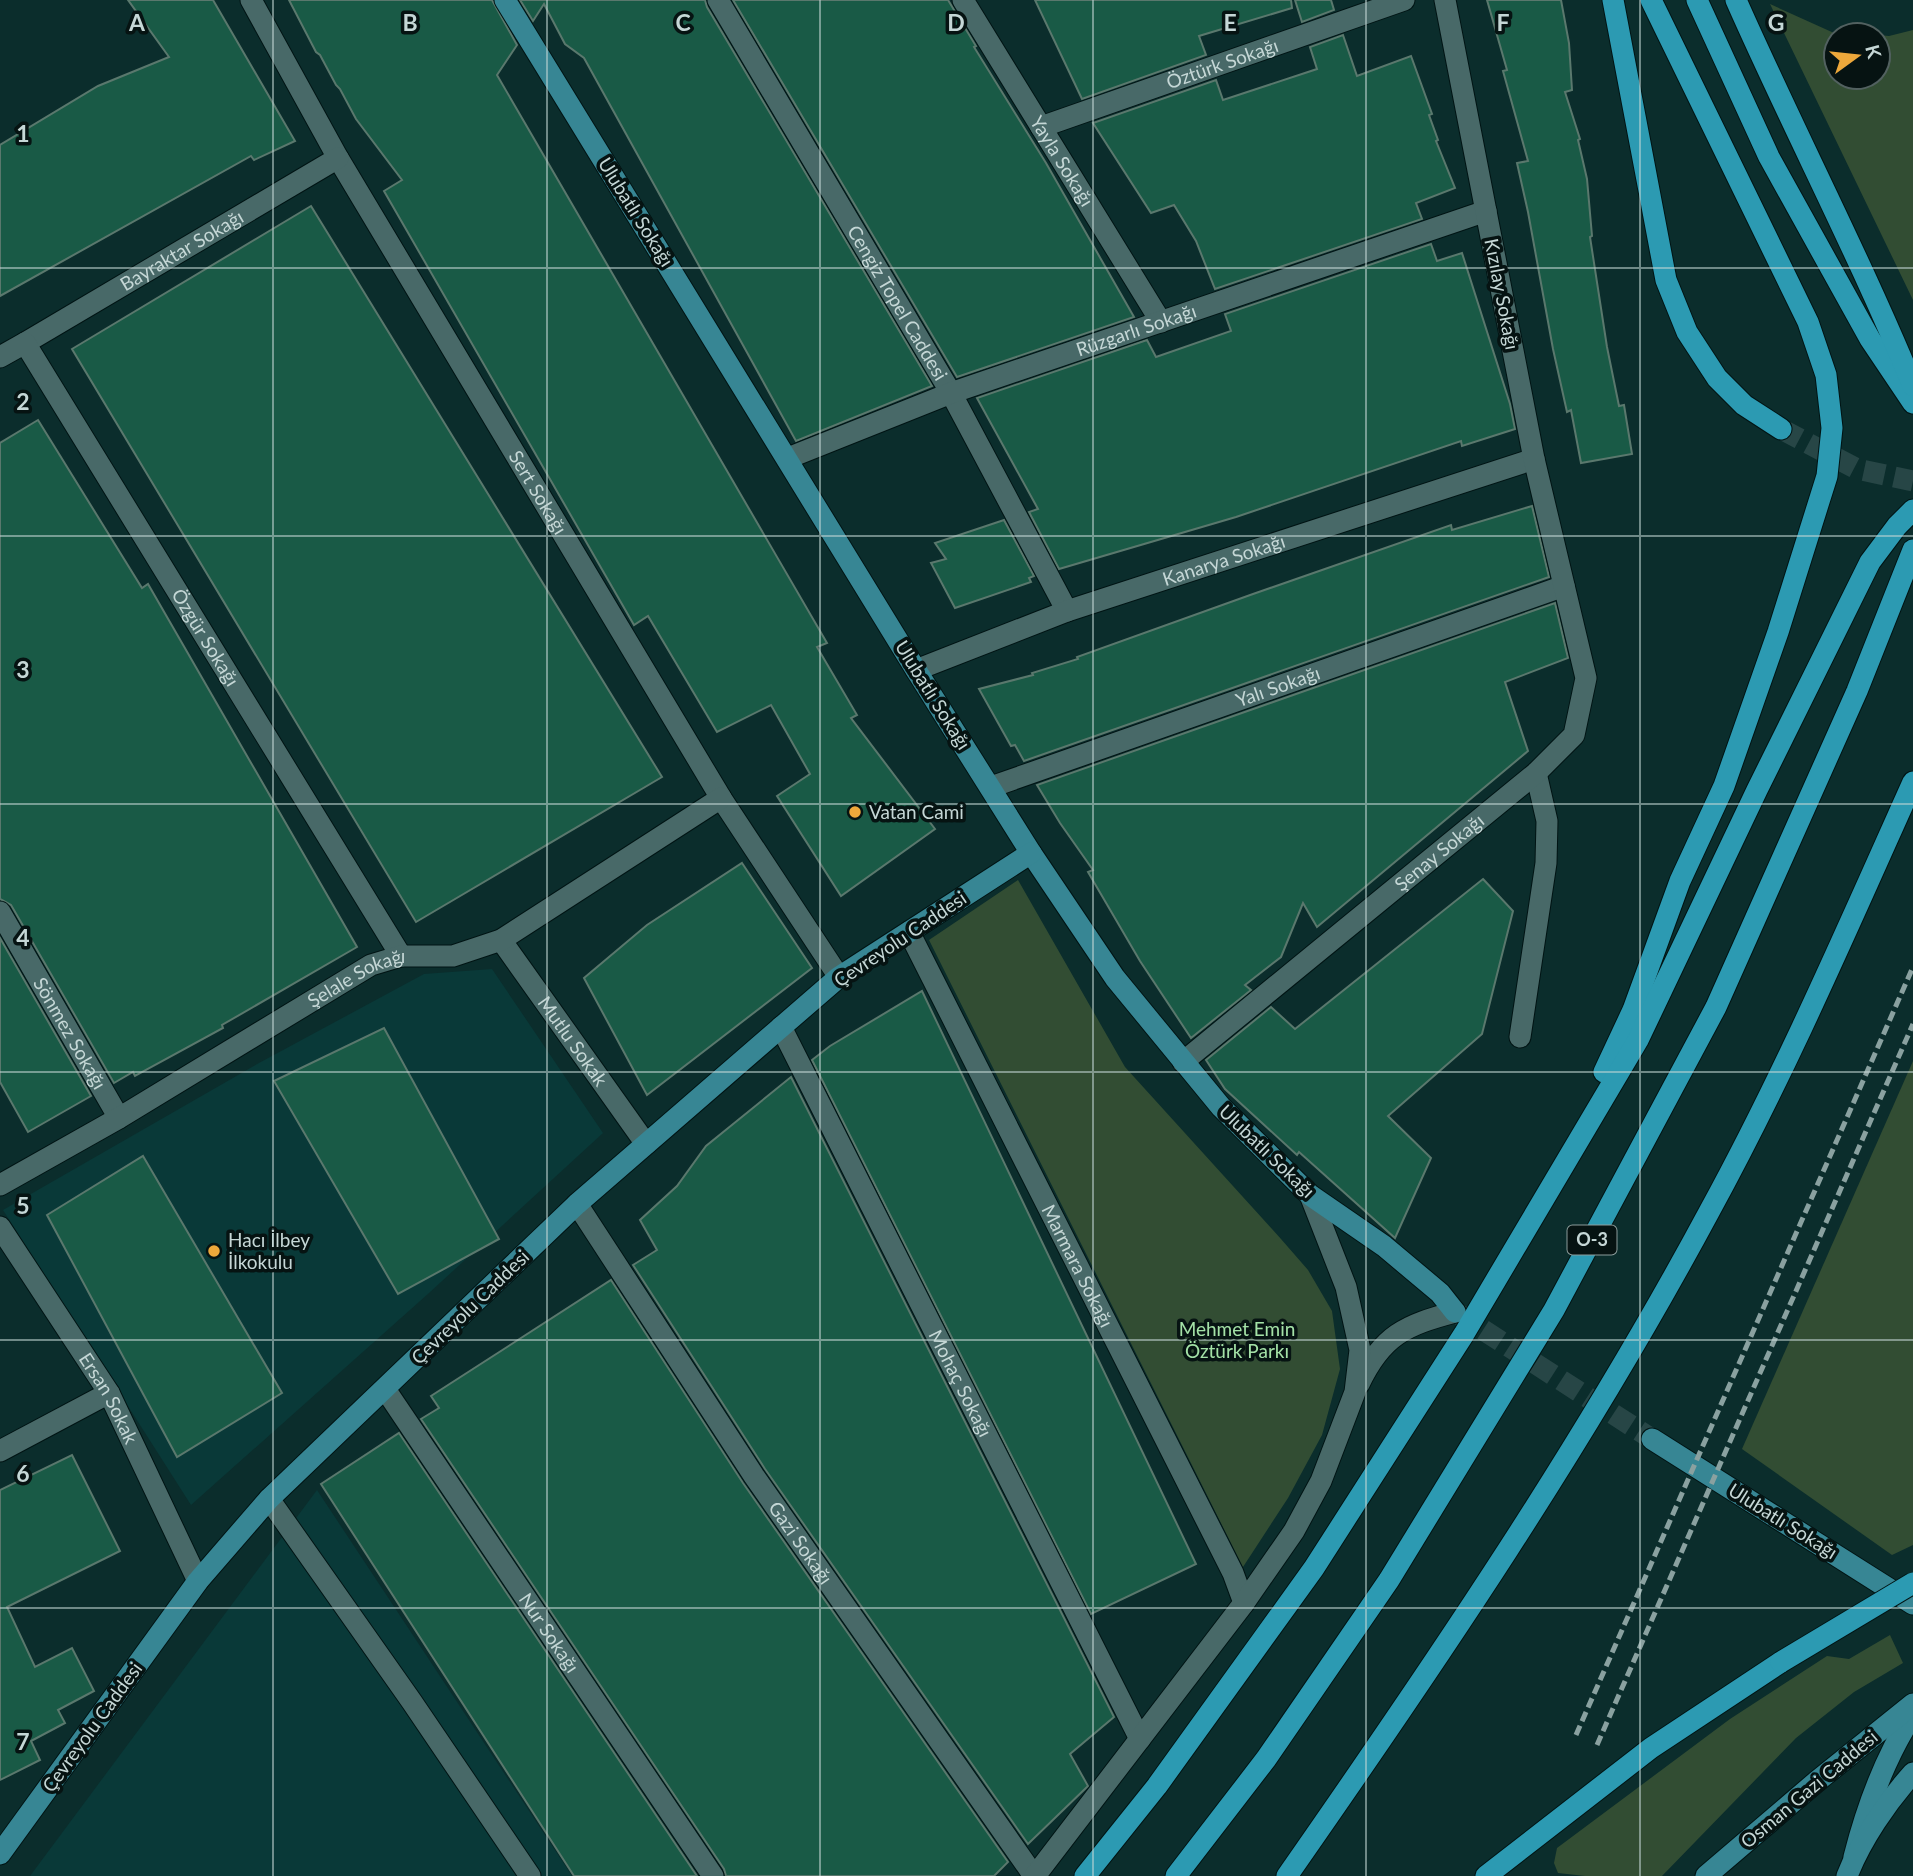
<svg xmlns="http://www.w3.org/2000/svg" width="1913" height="1876" viewBox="0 0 1913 1876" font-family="Lato,sans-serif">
  <rect width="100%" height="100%" fill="#0b2d2c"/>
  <g fill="#093938">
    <path d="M492,969L603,1133L429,1293L191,1505L3,1210L259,1063L424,974Z"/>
    <path d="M317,1490L572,1876H30Z"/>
  </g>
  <g fill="#324d33">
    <path d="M1770,4L1834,33L1872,35H1836V77H1878V35L1889,36L1913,30V300Z"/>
    <path d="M1018,880L1125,1067L1281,1239L1308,1270L1332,1311L1340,1369L1322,1435L1288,1498L1243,1567L929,940Z"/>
    <path d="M1913,1061V1545L1892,1555L1742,1449Z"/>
    <path d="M1890,1635L1903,1663L1854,1692L1796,1738L1662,1876H1585L1558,1873L1554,1863L1557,1848L1730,1719L1827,1656L1849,1659Z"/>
  </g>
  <g fill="#195a46" stroke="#5a786d" stroke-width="2">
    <path d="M128,0H213L295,141L254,160L251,156L0,296V145L98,86L169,57Z"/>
    <path d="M289,0H492L517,45L497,75L827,643L817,647L857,715L851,718L935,829L841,896L777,796L810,774L771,705L717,732L648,616L634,625L384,191L402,180L356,119L340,89L336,85L320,55L316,52Z"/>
    <path d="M520,0H705L707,7L932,386L796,441L584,58L565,44L544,4L533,21Z"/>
    <path d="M733,0H948L976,46L974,47L1046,163L1134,317L957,377Z"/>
    <path d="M1035,0H1291L1292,8L1199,36L1206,55L1082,99Z"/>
    <path d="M1295,0H1331L1334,10L1302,22Z"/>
    <path d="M1487,0H1561L1569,43L1572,90L1565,92L1580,139L1578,140L1587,179L1592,236L1590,237L1607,347L1619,406L1624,405L1632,454L1581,463L1571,410L1567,412L1553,349L1528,212L1517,163L1528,161L1503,71L1507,70Z"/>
    <path d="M1343,35L1357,76L1411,56L1432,114L1429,115L1438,140L1436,141L1455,188L1416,203L1422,219L1215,289L1196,241L1174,205L1151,213L1093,123L1216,80L1223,100L1317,69L1310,47Z"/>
    <path d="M311,206L662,777L416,922L72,349Z"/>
    <path d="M1431,244L1437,261L1462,253L1510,404L1515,429L1462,446L1461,441L1236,517L1059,569L1029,512L1038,509L977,398L1147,340L1156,357L1231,331L1225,314Z"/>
    <path d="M38,420L142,588L148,584L357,947L222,1025L223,1028L135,1076L133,1072L114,1083L11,905L0,899V443Z"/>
    <path d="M1532,506L1549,577L1024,761L1015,745L1011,746L979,689L1033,675L1032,673L1078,659L1077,657L1253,594L1451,525L1452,530Z"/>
    <path d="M1004,520L1034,576L1029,578L1031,582L955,608L931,563L946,559L935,543Z"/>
    <path d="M1555,603L1568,658L1505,682L1528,751L1317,927L1303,903L1281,957L1245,985L1251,990L1191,1038L1140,961L1088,872L1093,870L1060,823L1037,785Z"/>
    <path d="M742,863L812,968L647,1095L584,978L647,925Z"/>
    <path d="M1483,879L1513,911L1482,1034L1388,1116L1431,1158L1395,1238L1299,1152L1297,1155L1225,1089L1206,1060L1271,1007L1295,1029Z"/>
    <path d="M0,938L91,1096L28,1132L0,1082Z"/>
    <path d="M922,991L1196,1564L1091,1614L812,1060L830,1046Z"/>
    <path d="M384,1028L499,1239L398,1294L274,1081Z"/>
    <path d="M791,1077L1114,1717L1070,1754L1088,1786L1028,1844L765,1469L633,1265L657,1250L640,1220L677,1186L706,1146Z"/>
    <path d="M143,1156L282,1393L177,1457L47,1215Z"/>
    <path d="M611,1280L743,1483L1008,1862L994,1876H726L724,1869L421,1419L439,1408L431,1396Z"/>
    <path d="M399,1433L697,1876H574L321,1484Z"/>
    <path d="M72,1455L120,1551L7,1607L35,1667L72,1648L94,1691L58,1710L65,1723L31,1741L40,1760L0,1780V1490Z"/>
  </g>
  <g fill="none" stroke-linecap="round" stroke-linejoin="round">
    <path stroke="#274646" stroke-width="21" stroke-dasharray="21 10" stroke-linecap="butt" d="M1457,1313L1652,1439"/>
    <path stroke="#274646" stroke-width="21" stroke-dasharray="21 10" stroke-linecap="butt" d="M1781,429L1857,469L1913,481"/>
    <defs>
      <g id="minor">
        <path id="s1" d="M251,0L338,158L721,798L839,977"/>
        <path id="s2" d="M718,0L951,393L1067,611"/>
        <path id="s3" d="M963,0L1161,322"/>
        <path id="s4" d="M1041,127L1404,0"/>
        <path id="s5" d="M25,343L338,158"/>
        <path id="s6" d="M0,357L25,343L401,956"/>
        <path id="s7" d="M788,458L951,393L1486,211"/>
        <path id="s8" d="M916,670L1067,611L1534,459"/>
        <path id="s9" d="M991,787L1564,586"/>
        <path id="s10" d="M0,912L119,1118"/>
        <path id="s11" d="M909,932L1233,1573L1244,1603"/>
        <path id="s12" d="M501,940L646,1144"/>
        <path id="s13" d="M781,1027L1140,1739"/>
        <path d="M1520,1037L1546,863L1547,821L1536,773"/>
        <path id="s14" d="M1183,1062L1536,773L1574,735L1586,678L1534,459L1445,0"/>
        <path id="s15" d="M0,1185L119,1118L371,965L401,956H453L501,940L721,798"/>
        <path id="s16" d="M577,1204L754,1476L1034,1876"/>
        <path id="s17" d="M0,1227L109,1393L198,1581"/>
        <path d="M1359,1384C1382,1335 1406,1325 1455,1312"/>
        <path id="s18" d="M385,1389L713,1876"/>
        <path d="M0,1451L109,1393"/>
        <path d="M269,1499L412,1702L530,1876"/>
        <path d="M1035,1876L1244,1603L1294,1531L1321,1481L1355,1392L1360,1350L1346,1287L1310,1195"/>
      </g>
      <g id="major">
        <path d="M505,0L916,670L1031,853L1115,978L1221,1107L1310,1195L1384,1246L1440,1293L1455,1312"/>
        <path d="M1652,1439L1913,1604"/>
        <path d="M0,1854L198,1581L269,1499L577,1204L839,977L1031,853"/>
        <path d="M1854,1857C1867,1806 1884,1759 1913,1714"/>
        <path d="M1706,1876L1816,1782L1913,1704"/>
        <path d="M1847,1876C1861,1840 1887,1802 1913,1773"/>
      </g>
      <g id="highway">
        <path d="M1613,0L1666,280L1687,332L1717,378L1744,405L1781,429"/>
        <path d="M1697,0L1769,157L1870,339L1913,403"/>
        <path d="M1736,0C1793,129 1859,255 1913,386"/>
        <path d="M1604,1072L1633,1010L1680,881L1724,786L1778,632L1827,476L1832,428L1826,375L1808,322L1651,0"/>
        <path d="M1085,1876L1157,1786L1314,1568L1464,1334L1638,1040L1757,790L1870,562L1897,526L1913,510"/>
        <path d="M1176,1876L1266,1759L1389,1580L1554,1310L1716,1007L1857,691L1913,550"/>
        <path d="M1287,1876C1437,1661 1585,1443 1709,1212C1785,1073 1848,927 1913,782"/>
        <path d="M1486,1876L1651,1748L1781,1662"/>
      </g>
    </defs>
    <use href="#minor" stroke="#001414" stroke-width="23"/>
    <use href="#major" stroke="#001414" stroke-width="23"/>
    <use href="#highway" stroke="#001414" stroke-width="23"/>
    <use href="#minor" stroke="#486968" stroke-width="21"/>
    <use href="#major" stroke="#378694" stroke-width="21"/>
    <use href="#highway" stroke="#2c9ab2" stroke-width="21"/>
    <g stroke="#8aa1a0" stroke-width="5" stroke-dasharray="10 5" stroke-linecap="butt">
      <path d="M1576,1735L1913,967"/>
      <path d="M1597,1745L1913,1024"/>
    </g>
    <defs>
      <path id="highway-bridge" d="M1781,1662L1913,1583"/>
    </defs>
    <use href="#highway-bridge" stroke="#001414" stroke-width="23" stroke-linecap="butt"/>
    <use href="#highway-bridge" stroke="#2c9ab2" stroke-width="21"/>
  </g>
  <path fill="none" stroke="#c5d7d6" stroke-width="2" stroke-opacity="0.55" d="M273,0V1876M547,0V1876M820,0V1876M1093,0V1876M1366,0V1876M1640,0V1876M0,268H1913M0,536H1913M0,804H1913M0,1072H1913M0,1340H1913M0,1608H1913"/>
  <g fill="#eda83b" stroke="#061312" stroke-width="2.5">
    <circle cx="855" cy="812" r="7"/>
    <circle cx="214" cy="1251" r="7"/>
  </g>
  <g text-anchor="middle" stroke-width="7" stroke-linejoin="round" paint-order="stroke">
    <rect fill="#061312" stroke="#8c9c9b" stroke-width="2" x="1567.5" y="1225.5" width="49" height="29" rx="5"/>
    <g font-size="18" font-weight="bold" fill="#c5d7d6">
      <text x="1592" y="1246">O-3</text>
    </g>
    <g font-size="19" fill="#c5d7d6" stroke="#061312">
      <text dy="7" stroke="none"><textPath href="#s4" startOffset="192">Öztürk Sokağı</textPath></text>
      <text dy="7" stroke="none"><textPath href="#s3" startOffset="189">Yayla Sokağı</textPath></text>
      <text transform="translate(636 212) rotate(58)" y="7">Ulubatlı Sokağı</text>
      <text dy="7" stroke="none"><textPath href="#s5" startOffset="182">Bayraktar Sokağı</textPath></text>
      <text transform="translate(1502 294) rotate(79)" y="7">Kızılay Sokağı</text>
      <text dy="7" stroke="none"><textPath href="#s2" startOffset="352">Cengiz Topel Caddesi</textPath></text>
      <text dy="7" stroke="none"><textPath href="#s7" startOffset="371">Rüzgarlı Sokağı</textPath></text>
      <text dy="7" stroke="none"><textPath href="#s1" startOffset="570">Sert Sokağı</textPath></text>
      <text dy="7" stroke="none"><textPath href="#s8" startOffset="327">Kanarya Sokağı</textPath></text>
      <text dy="7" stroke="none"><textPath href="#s6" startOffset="374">Özgür Sokağı</textPath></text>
      <text dy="7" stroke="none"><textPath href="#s9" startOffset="304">Yalı Sokağı</textPath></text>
      <text transform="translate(933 695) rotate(58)" y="7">Ulubatlı Sokağı</text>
      <text dy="7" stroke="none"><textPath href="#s14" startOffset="331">Şenay Sokağı</textPath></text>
      <text transform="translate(900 939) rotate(-34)" y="7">Çevreyolu Caddesi</text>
      <text dy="7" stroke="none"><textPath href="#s15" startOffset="413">Şelale Sokağı</textPath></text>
      <text dy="7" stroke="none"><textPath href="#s10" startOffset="140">Sönmez Sokağı</textPath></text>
      <text dy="7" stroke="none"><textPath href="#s12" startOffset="124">Mutlu Sokak</textPath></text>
      <text transform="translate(1267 1151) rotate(44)" y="7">Ulubatlı Sokağı</text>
      <text dy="7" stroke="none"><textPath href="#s11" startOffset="374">Marmara Sokağı</textPath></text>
      <text transform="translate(470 1307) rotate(-44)" y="7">Çevreyolu Caddesi</text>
      <text dy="7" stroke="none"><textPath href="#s13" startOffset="399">Mohaç Sokağı</textPath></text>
      <text dy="7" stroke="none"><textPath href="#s17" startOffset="203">Ersan Sokak</textPath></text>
      <text transform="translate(1783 1521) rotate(32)" y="7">Ulubatlı Sokağı</text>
      <text dy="7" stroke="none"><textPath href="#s16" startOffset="406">Gazi Sokağı</textPath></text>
      <text dy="7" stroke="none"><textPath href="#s18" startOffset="294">Nur Sokağı</textPath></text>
      <text transform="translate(92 1727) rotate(-54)" y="7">Çevreyolu Caddesi</text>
      <text transform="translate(1809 1789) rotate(-40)" y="7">Osman Gazi Caddesi</text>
    </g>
    <g font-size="19" fill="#c5d7d6" stroke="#061312" text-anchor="start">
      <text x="869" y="819">Vatan Cami</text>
      <text x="228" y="1247">Hacı İlbey<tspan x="228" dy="22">İlkokulu</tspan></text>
    </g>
    <g font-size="19" fill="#a4e2a7" stroke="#061312">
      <text x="1237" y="1336">Mehmet Emin<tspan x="1237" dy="22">Öztürk Parkı</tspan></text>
    </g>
  </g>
  <g font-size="23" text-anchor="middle" font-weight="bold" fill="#c5d7d6" stroke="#061312" stroke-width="7" stroke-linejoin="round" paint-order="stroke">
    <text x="137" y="31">A</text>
    <text x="410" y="31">B</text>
    <text x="683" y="31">C</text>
    <text x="956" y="31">D</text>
    <text x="1230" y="31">E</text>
    <text x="1503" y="31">F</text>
    <text x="1776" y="31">G</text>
    <text x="23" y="142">1</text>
    <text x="23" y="410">2</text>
    <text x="23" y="678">3</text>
    <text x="23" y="946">4</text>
    <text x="23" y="1214">5</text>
    <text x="23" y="1482">6</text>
    <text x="23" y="1750">7</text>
  </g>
  <g transform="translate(1857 56) rotate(75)"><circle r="33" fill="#061312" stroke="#526160" stroke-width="2"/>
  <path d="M0-5L12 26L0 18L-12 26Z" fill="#eda83b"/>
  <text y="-10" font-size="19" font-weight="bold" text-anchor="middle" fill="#c5d7d6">K</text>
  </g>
</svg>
